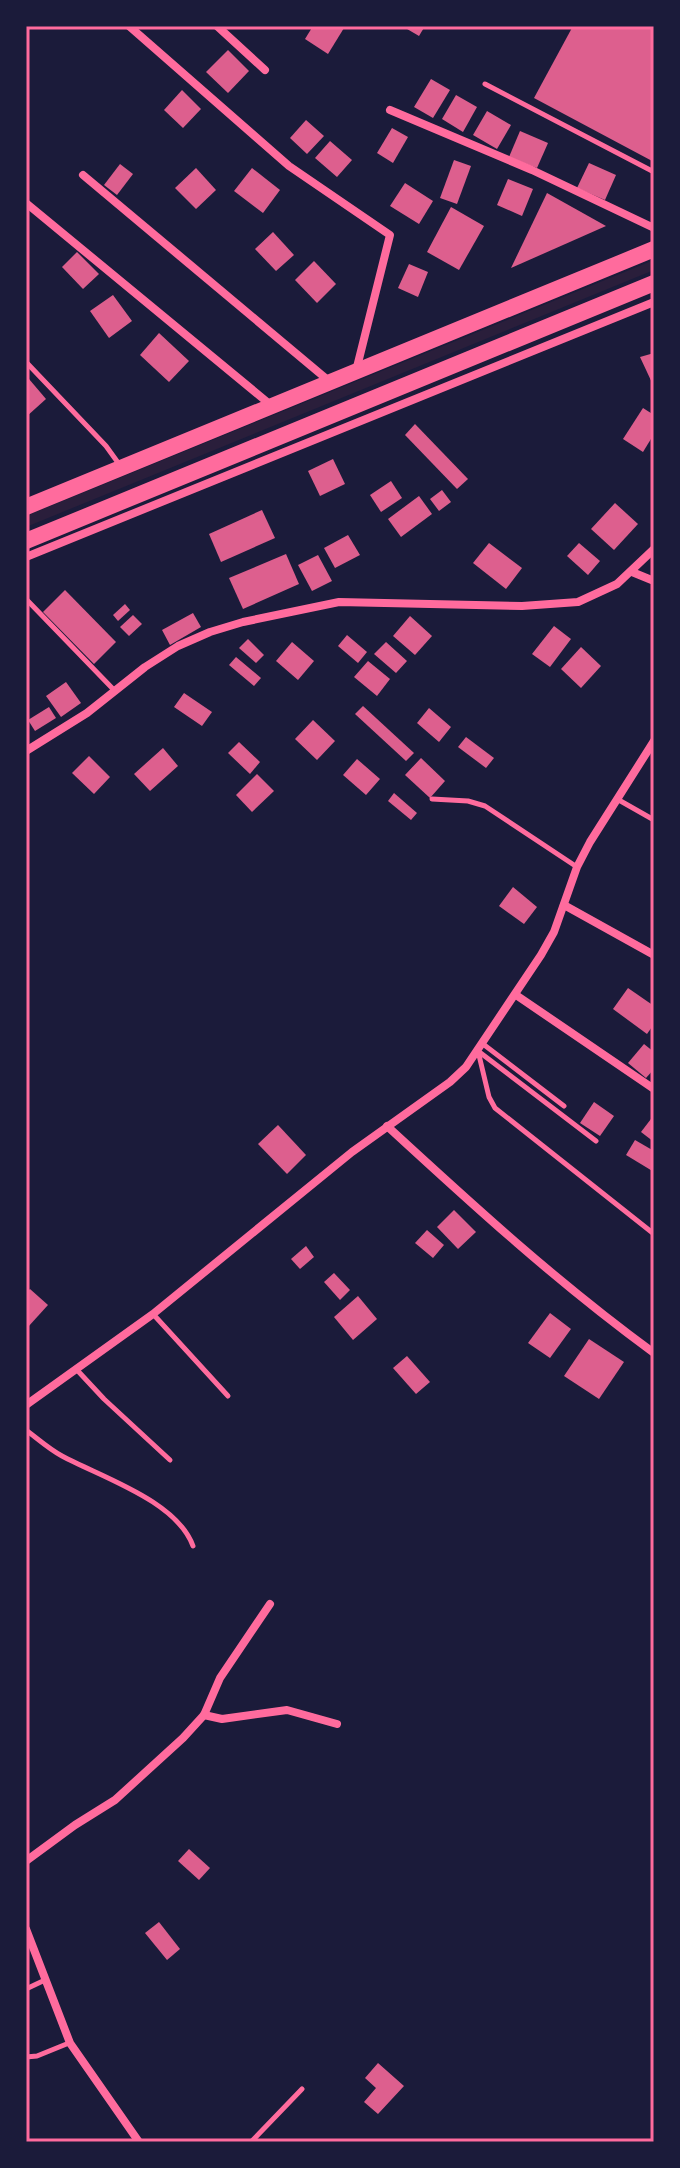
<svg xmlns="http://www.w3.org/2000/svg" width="680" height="2168" viewBox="0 0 680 2168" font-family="Karla,sans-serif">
  <rect width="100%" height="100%" fill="#1b1b3a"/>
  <path fill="#2a1e3b" d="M654,260V270L26,527V516Z"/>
  <g fill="#dd5f8e">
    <path d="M313,26L344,28L328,54L305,39Z"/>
    <path d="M402,26H425L419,36Z"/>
    <path d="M573,26H654V162L534,98Z"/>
    <path d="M228,50L249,71L228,93L206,72Z"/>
    <path d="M431,79L450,90L433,118L414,107Z"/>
    <path d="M182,90L201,109L183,128L164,110Z"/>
    <path d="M456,95L477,107L463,132L442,119Z"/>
    <path d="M487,111L511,125L497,149L473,135Z"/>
    <path d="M306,120L324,136L307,154L290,138Z"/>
    <path d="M392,128L408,137L393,163L377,153Z"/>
    <path d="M520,131L548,143L537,168L509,157Z"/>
    <path d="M330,141L352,160L337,177L315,158Z"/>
    <path d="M454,160L471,166L457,204L440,198Z"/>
    <path d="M589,163L616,175L605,200L577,188Z"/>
    <path d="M120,164L133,174L117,195L104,185Z"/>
    <path d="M196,168L216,190L196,209L175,188Z"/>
    <path d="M252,168L280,190L263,213L234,191Z"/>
    <path d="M508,179L533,189L522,216L497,205Z"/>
    <path d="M405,183L433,201L419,224L390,206Z"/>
    <path d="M547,193L606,226L511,268Z"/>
    <path d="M451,207L484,226L459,270L427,252Z"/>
    <path d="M273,232L294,255L276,271L255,249Z"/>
    <path d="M77,252L99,274L83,289L62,267Z"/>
    <path d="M314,261L336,284L317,303L295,280Z"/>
    <path d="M409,264L428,272L418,297L398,288Z"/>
    <path d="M113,295L132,321L109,338L90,311Z"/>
    <path d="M159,333L189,361L169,382L140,355Z"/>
    <path d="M654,353V387L640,357Z"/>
    <path d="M29,379L46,399L26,417V382Z"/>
    <path d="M643,408L654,415V434L643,452L623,439Z"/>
    <path d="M415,424L468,479L457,489L405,435Z"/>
    <path d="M333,459L345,484L320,496L308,471Z"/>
    <path d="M391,481L402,498L381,512L370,495Z"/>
    <path d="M442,490L451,502L439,511L430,499Z"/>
    <path d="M419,496L432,514L401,537L388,519Z"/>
    <path d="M615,503L638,524L614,550L591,529Z"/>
    <path d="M262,510L275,538L221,562L209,534Z"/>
    <path d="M348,535L360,555L335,568L324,548Z"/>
    <path d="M489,543L522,568L506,589L473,563Z"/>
    <path d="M579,543L600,561L588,575L567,556Z"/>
    <path d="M286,554L299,584L243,609L229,578Z"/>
    <path d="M318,555L332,581L312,591L298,565Z"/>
    <path d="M65,590L116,642L94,664L43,612Z"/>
    <path d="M125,604L130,610L118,621L113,615Z"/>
    <path d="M193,613L201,627L170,645L162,630Z"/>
    <path d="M133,615L142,624L129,636L120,627Z"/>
    <path d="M410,616L432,636L415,655L393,636Z"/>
    <path d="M554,626L571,639L550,667L532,654Z"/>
    <path d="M347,635L367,652L358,663L338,646Z"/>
    <path d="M248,639L264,655L256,663L239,648Z"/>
    <path d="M292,642L314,661L298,680L276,661Z"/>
    <path d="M386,642L407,661L396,673L374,654Z"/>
    <path d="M581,647L601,666L581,688L561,669Z"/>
    <path d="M236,657L261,678L254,686L229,665Z"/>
    <path d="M368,661L390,679L377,696L354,677Z"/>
    <path d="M66,682L81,703L61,717L46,696Z"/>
    <path d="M184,693L212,712L202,726L174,707Z"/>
    <path d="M363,706L414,753L406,761L355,714Z"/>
    <path d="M49,707L56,718L35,731L28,720Z"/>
    <path d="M429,708L451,727L439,742L417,723Z"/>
    <path d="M313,720L335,741L317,760L295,739Z"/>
    <path d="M466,737L494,758L486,768L458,747Z"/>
    <path d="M239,742L260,762L250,774L228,753Z"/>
    <path d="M163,748L178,766L150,791L134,774Z"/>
    <path d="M89,756L110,777L94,794L72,773Z"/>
    <path d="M421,758L445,781L430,798L405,775Z"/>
    <path d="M357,759L380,779L366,795L343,775Z"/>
    <path d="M257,774L274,791L252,812L236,795Z"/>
    <path d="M394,793L417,813L411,820L388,801Z"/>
    <path d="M513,887L537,907L524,924L499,906Z"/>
    <path d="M628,988L654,1006V1024L647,1034L613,1009Z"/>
    <path d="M644,1044L654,1052V1069L646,1078L628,1063Z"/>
    <path d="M594,1102L614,1116L600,1136L580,1123Z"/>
    <path d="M654,1115V1142L641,1132Z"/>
    <path d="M278,1125L306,1155L287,1174L258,1144Z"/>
    <path d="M635,1140L654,1151V1172L626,1155Z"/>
    <path d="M454,1210L476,1232L458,1249L437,1227Z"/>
    <path d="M427,1230L444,1245L433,1258L415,1243Z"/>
    <path d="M306,1246L314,1257L300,1269L291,1259Z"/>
    <path d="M334,1273L350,1290L340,1300L324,1282Z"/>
    <path d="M30,1289L48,1305L28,1327L26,1293Z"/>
    <path d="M358,1296L377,1319L353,1340L334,1317Z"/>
    <path d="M550,1313L571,1329L550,1358L528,1343Z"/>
    <path d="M589,1339L624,1362L599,1399L564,1376Z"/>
    <path d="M407,1356L430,1382L416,1394L393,1368Z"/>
    <path d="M189,1849L210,1868L199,1880L178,1861Z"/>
    <path d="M159,1922L180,1949L167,1960L145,1933Z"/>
    <path d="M378,2063L404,2086L378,2114L364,2102L376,2088L365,2078Z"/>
  </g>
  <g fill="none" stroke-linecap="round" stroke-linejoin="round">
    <g stroke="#ff6b9d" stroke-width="5">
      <path d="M485,84L654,172"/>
      <path d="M26,362L106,446L119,464"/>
      <path d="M26,599L114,690"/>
      <path d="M432,799L468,801L485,806L577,867"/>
      <path d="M617,799L654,820"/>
      <path d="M483,1044L564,1106"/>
      <path d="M596,1141L478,1051L489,1097L495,1108L654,1234"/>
      <path d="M153,1314L228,1396"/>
      <path d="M77,1370L104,1399L170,1460"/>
      <path d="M26,1430C38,1439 49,1449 62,1456C101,1477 177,1501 193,1546"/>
      <path d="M26,1989L45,1980"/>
      <path d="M26,2057L37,2056L69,2043"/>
      <path d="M251,2142L302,2089"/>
    </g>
    <g stroke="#ff6b9d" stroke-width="8">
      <path d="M129,26L289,166L390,235L356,371"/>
      <path d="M217,26L265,70"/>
      <path d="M390,110L532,170L654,228"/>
      <path d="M83,175L329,381"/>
      <path d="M26,203L272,406"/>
      <path d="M26,557L654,302"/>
      <path d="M632,572L654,581"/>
      <path d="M26,751L87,713L145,667L178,646L210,632L243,622L339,602L522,606L578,602L617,584L654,549"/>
      <path d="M564,905L654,955"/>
      <path d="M516,995L654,1089"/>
      <path d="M387,1126C475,1207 557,1282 654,1353"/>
      <path d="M26,1405L153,1314L352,1152L450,1082L466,1067L541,955L554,932L577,867L590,842L654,741"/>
      <path d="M204,1715L222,1719L287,1710L337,1724"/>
      <path d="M26,1861L75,1825L115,1800L183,1738L204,1715L220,1678L270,1604"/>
      <path d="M26,1929L70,2043L139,2142"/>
    </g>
    <g stroke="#ff6b9d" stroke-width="16">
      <path d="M26,507L654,249"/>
      <path d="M26,541L654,283"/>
    </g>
  </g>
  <rect width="680" height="2168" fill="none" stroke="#1b1b3a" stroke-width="56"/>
  <rect x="28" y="28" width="624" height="2112" fill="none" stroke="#ff6b9d" stroke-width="3"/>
</svg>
